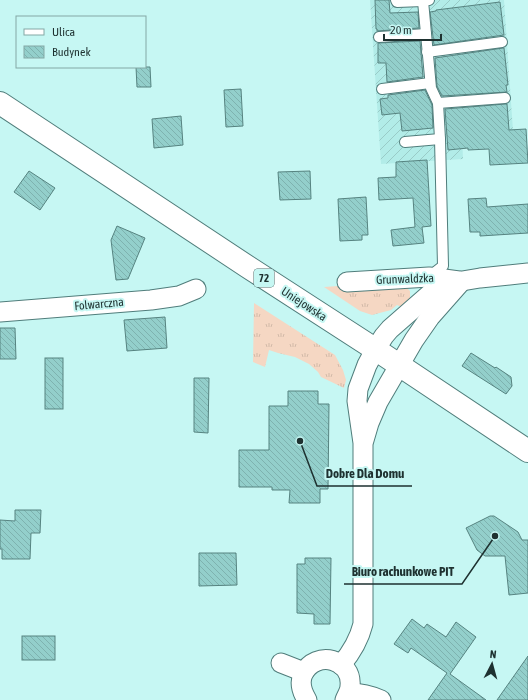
<svg xmlns="http://www.w3.org/2000/svg" width="528" height="700" viewBox="0 0 528 700" font-family="'Asap Condensed',sans-serif">
  <defs>
    <pattern id="industrial-furrows" width="10" height="10" patternUnits="userSpaceOnUse"><rect width="10" height="10" fill="#b2ece8"/><path d="M-1 1l2-2M0 10L10 0M9 11l2-2" fill="none" stroke="#99cbc7"/></pattern>
    <pattern id="grass-tufts" width="24" height="20" patternUnits="userSpaceOnUse"><rect width="24" height="20" fill="#f5d7c3"/><path d="M3 7l-1-3M5 7V3M7 7l1-3M15 17l-1-3M17 17v-4M19 17l1-3" fill="none" stroke="#d2b9a8"/></pattern>
    <pattern id="building-back-hatch" width="6" height="6" patternUnits="userSpaceOnUse"><rect width="6" height="6" fill="#93cfcb"/><path d="M-1 5l2 2M0 0l6 6M5-1l2 2" fill="none" stroke="#7eb2af"/></pattern>
  </defs>
  <rect width="100%" height="100%" fill="#c6f7f3"/>
  <path fill="url(#industrial-furrows)" d="M370,0H504L513,131L462,135L463,159L381,164Z"/>
  <g fill="url(#grass-tufts)">
    <path d="M353,285L406,287L410,291V300L404,308L397,305L391,310L372,315L360,311L324,287Z"/>
    <path d="M254,303L335,355L343,370L346,380L344,388L321,377L318,372L309,364L295,357L278,353L269,350L265,367L253,362Z"/>
  </g>
  <g fill="url(#building-back-hatch)" stroke="#568380">
    <path d="M375,0H389L390,13L418,12L419,28L377,31V29H376Z"/>
    <path d="M500,2L504,35L434,45L430,12L436,11V10Z"/>
    <path d="M420,41L423,77L387,82L386,63H378V43Z"/>
    <path d="M503,48H504L508,85H506L507,92L442,96L437,86L435,58Z"/>
    <path d="M136,67H150L151,87H137Z"/>
    <path d="M241,89L243,126L226,127L224,90Z"/>
    <path d="M425,90L432,105L433,128L402,131L400,113L382,115L380,99L388,98V95Z"/>
    <path d="M505,104H507L509,130L526,129L528,163L490,165L489,149L468,150V148L448,150L445,109Z"/>
    <path d="M181,116L183,145L154,148L152,119Z"/>
    <path d="M427,160L431,226L422,227L424,243L393,246L391,230L415,227L413,198L379,200L378,178L396,177V162Z"/>
    <path d="M29,171L55,188L40,210L14,192Z"/>
    <path d="M310,171L311,199L280,200L278,172Z"/>
    <path d="M366,197L368,235H362V240L340,241L338,199Z"/>
    <path d="M486,198L487,207L528,204V233L480,236V232H470L468,199Z"/>
    <path d="M117,226L145,238L128,279L116,280L111,240Z"/>
    <path d="M165,317L167,348L127,351L124,320Z"/>
    <path d="M0,328H15L16,359H0Z"/>
    <path d="M471,353L495,368L496,367L511,377L512,386L506,394L462,366Z"/>
    <rect x="45" y="358" width="18" height="51"/>
    <path d="M194,378H209L208,433L194,432Z"/>
    <path d="M288,391H318V404H329L328,489H320V503H289L290,490H272V487H239V450H269V406H288Z"/>
    <path d="M15,510H41L40,533H31L30,559H2V549H0V520L15,521Z"/>
    <path d="M490,516H494L518,532L522,540H528V593L509,595L505,556H485L477,550L466,528Z"/>
    <path d="M199,553H236L237,585L199,586Z"/>
    <path d="M305,558H331L330,624H314V614L297,613V564H305Z"/>
    <path d="M412,619L424,628L427,624L446,637L456,622L476,637L450,674L486,700H428L447,673L411,648L408,653L394,644Z"/>
    <rect x="22" y="636" width="33" height="24"/>
    <path d="M528,656V700H497Z"/>
  </g>
  <g fill="none" stroke-linecap="round" stroke-linejoin="round">
    <defs>
      <g id="lane">
        <path d="M396,0L397,2L423,1"/>
        <path d="M429,0L423,1L431,88L438,103L440,139L443,266L429,277"/>
        <path d="M379,37L426,34"/>
        <path d="M427,52L502,42"/>
        <path d="M382,89L430,83"/>
        <path d="M438,103L505,98"/>
        <path d="M405,142L440,139"/>
      </g>
      <g id="street">
        <path d="M347,282L429,277L459,281"/>
        <path d="M0,312L151,300L179,296L196,289"/>
        <path d="M364,440L369,423L378,402L414,340L430,317L460,283"/>
        <path d="M281,663L304,672"/>
        <path d="M341,665C352,652 359,640 363,624V443L357,401L358,389L367,365L375,350L384,336L390,329L430,294L442,288L462,281L480,278L528,273"/>
        <path d="M349,693C361,693 370,695 381,700"/>
        <path d="M307,700C302,692 299,683 303,674C316,649 353,659 350,686C350,691 347,695 345,700"/>
      </g>
      <path id="primary" d="M0,103L248,267L384,355L528,451"/>
    </defs>
    <use href="#lane" stroke="#507d7b" stroke-width="12"/>
    <use href="#street" stroke="#507d7b" stroke-width="21"/>
    <use href="#primary" stroke="#507d7b" stroke-width="24"/>
    <use href="#lane" stroke="#fff" stroke-width="10"/>
    <use href="#street" stroke="#fff" stroke-width="19"/>
    <use href="#primary" stroke="#fff" stroke-width="22"/>
  </g>
  <g text-anchor="middle" stroke-width="4" stroke-linejoin="round" paint-order="stroke">
    <rect fill="#c6f7f3" stroke="#506c6a" stroke-width="1" x="254" y="269" width="20" height="18" rx="3"/>
    <g font-size="11" font-weight="bold" fill="#1e3130">
      <text x="264" y="282">72</text>
    </g>
    <g font-size="12" fill="#1e3130" stroke="#c6f7f3">
      <text transform="translate(405 279) rotate(-2)" y="4">Grunwaldzka</text>
      <text transform="translate(99 304) rotate(-5)" y="4">Folwarczna</text>
      <text transform="translate(304 304) rotate(33)" y="4">Uniejowska</text>
    </g>
  </g>
  <path fill="none" stroke="#1e3130" stroke-width="1.5" d="M300 441L317 486H412M495 536L462 584H344"/>
  <g fill="#1e3130" stroke="#c6f7f3" stroke-width="1.5">
    <circle cx="300" cy="441" r="4"/>
    <circle cx="495" cy="536" r="4"/>
  </g>
  <g font-size="13" text-anchor="middle" font-weight="bold" fill="#1e3130" stroke="#c6f7f3" stroke-width="4" stroke-linejoin="round" paint-order="stroke">
    <text x="365" y="478">Dobre Dla Domu</text>
    <text x="403" y="576">Biuro rachunkowe PIT</text>
  </g>
  <rect x="16" y="16" width="130" height="52" fill="#c6f7f3" stroke="#83a8a5"/>
  <rect x="24" y="29" width="20" height="6" fill="#ffffff" stroke="#83a8a5"/>
  <text x="52" y="36" font-size="12" fill="#1e3130">Ulica</text>
  <rect x="24" y="46" width="20" height="12" fill="url(#building-back-hatch)" stroke="#83a8a5"/>
  <text x="52" y="56" font-size="12" fill="#1e3130">Budynek</text>
  <g transform="translate(492 664) rotate(6)" stroke="#c6f7f3" stroke-width="3" paint-order="stroke">
  <path d="M0-3L7 15L0 10L-7 15Z" fill="#1e3130"/>
  <text y="-6" font-size="11" font-weight="bold" text-anchor="middle" fill="#1e3130">N</text>
  </g>
  <path d="M384 34v6h57v-6" fill="none" stroke="#1e3130" stroke-width="2"/>
  <text x="390" y="34" font-size="12" fill="#1e3130" stroke="#c6f7f3" stroke-width="3" paint-order="stroke">20 m</text>
</svg>
